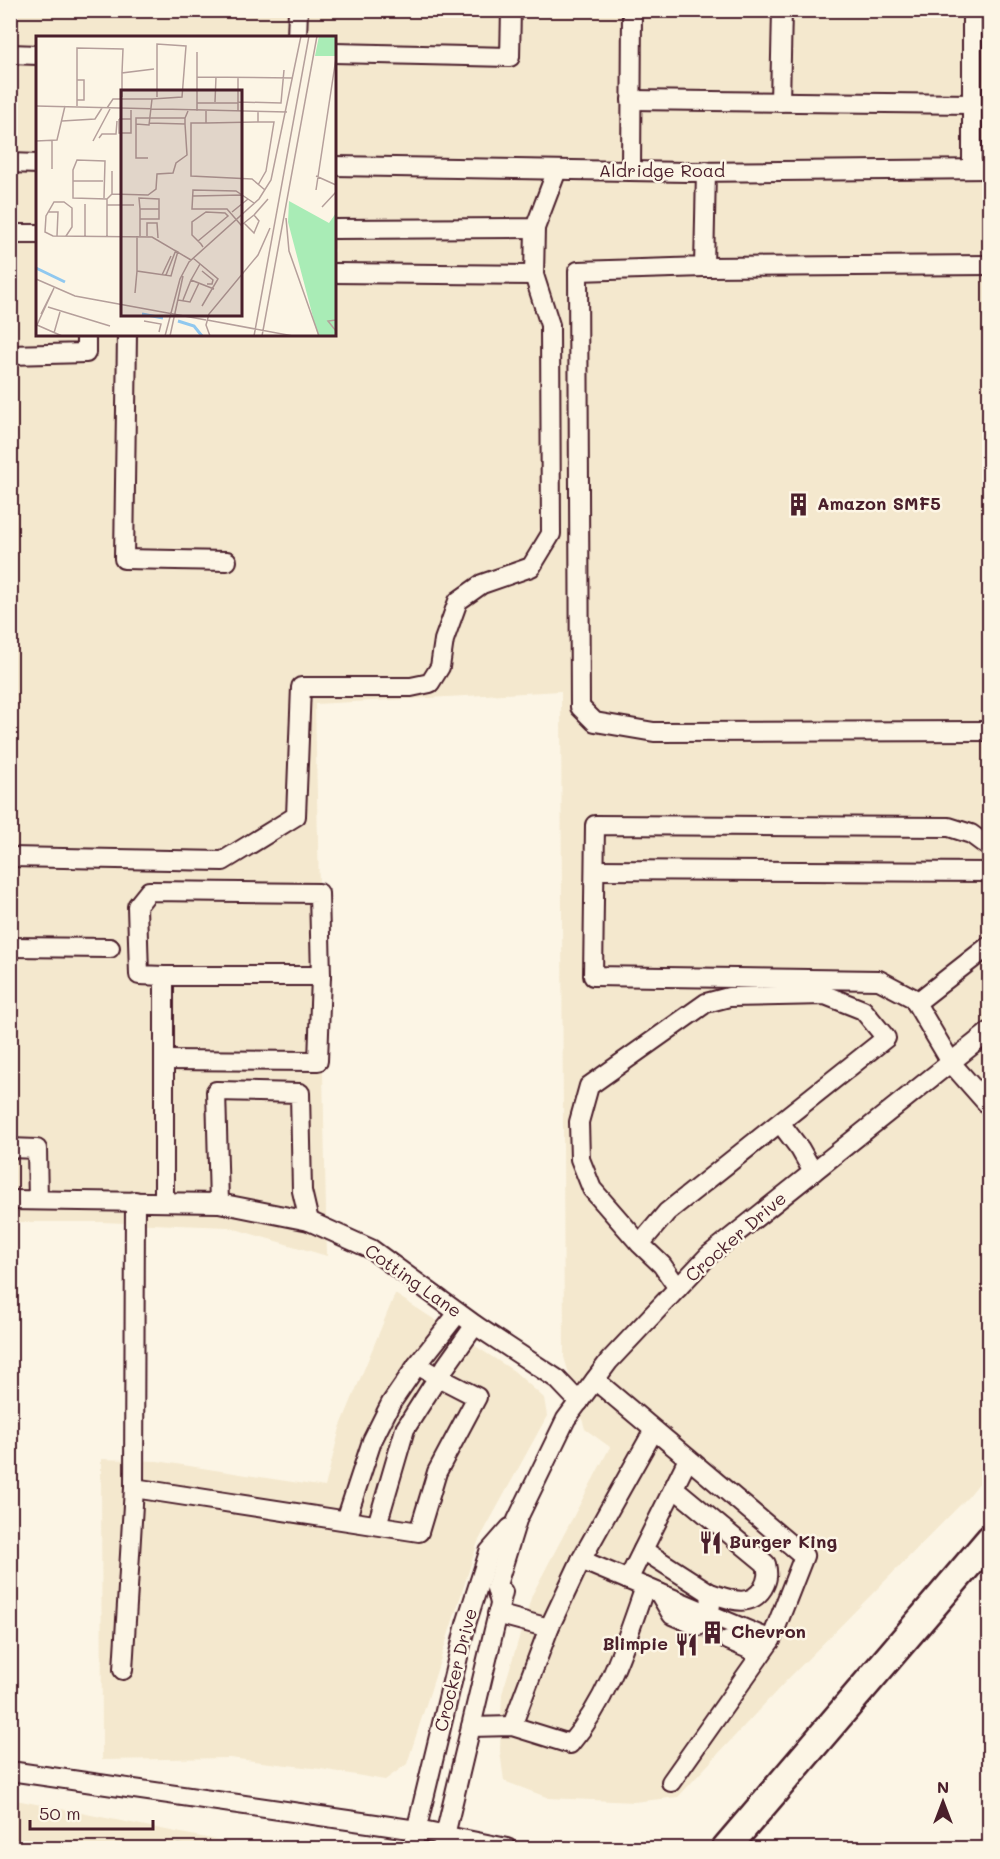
<svg xmlns="http://www.w3.org/2000/svg" width="1000" height="1859" viewBox="0 0 1000 1859" font-family="Mali,sans-serif">
  <rect width="100%" height="100%" fill="#fcf5e5"/>
  <filter id="ink" filterUnits="userSpaceOnUse"><feTurbulence type="fractalNoise" baseFrequency=".0167" numOctaves="2"/><feDisplacementMap in="SourceGraphic" scale="12" xChannelSelector="R" yChannelSelector="G"/><feConvolveMatrix kernelMatrix="1 2 1 2 8 2 1 2 1" color-interpolation-filters="sRGB"/></filter>
  <g filter="url(#ink)">
    <g fill="#f4e8ce" fill-rule="evenodd">
      <path d="M11,11H989L990,1470L968,1497L786,1681L678,1797L634,1802L549,1798L504,1781L500,1751L502,1694L532,1595L610,1447L585,1429L564,1357L561,691L315,704L327,1256L228,1227L101,1222H11ZM38,38H334V334H38Z"/>
      <path d="M395,1294L514,1371L544,1398L547,1416L478,1542L407,1764L385,1780L321,1769L229,1758L102,1760L101,1459L157,1461L325,1487L340,1428Z"/>
      <path d="M10,1799H11L256,1848H11Z"/>
    </g>
    <g fill="none" stroke-linecap="round" stroke-linejoin="round">
      <path stroke="#7484a1" stroke-width="5" d="M178,1847L188,1848"/>
      <path stroke="#d8cac0" stroke-width="18" stroke-dasharray="18 9" stroke-linecap="butt" d="M698,1626L728,1640"/>
      <defs>
        <g id="minor">
          <path d="M297,38L298,10"/>
          <path d="M334,53L510,57L511,10"/>
          <path d="M10,54L38,55"/>
          <path d="M631,100L972,104"/>
          <path d="M780,102L782,10"/>
          <path d="M10,163L38,164"/>
          <path d="M334,166L687,172L990,169"/>
          <path d="M972,169V10"/>
          <path d="M631,171L632,10"/>
          <path d="M706,171L704,267L578,271L580,707L595,722L654,732L990,731"/>
          <path d="M334,229L535,228L557,170"/>
          <path d="M10,234H38"/>
          <path d="M704,267L990,265"/>
          <path d="M334,273L534,275L535,228"/>
          <path d="M127,334L124,559L227,561"/>
          <path d="M10,355L86,353V334"/>
          <path d="M990,848L971,834L949,827L595,825L593,976L879,980L913,998L952,1064L990,1107"/>
          <path d="M10,857L223,861L296,816L301,687H411L430,683L440,667L444,640L458,601L482,584L531,567L551,534L550,325L534,275"/>
          <path d="M595,870L990,872"/>
          <path d="M10,947L110,948"/>
          <path d="M916,1003L990,945"/>
          <path d="M164,1060L318,1061L321,976"/>
          <path d="M781,1124L800,1149L813,1172"/>
          <path d="M10,1148L37,1149L38,1200"/>
          <path d="M10,1200L219,1203L309,1221L371,1249L475,1325L557,1379L579,1402"/>
          <path d="M135,1201L134,1488L419,1532L437,1472L477,1397L438,1377L475,1325"/>
          <path d="M164,1202V976H321L319,893L149,891L137,906L139,975L164,976"/>
          <path d="M219,1203L216,1091L300,1093L302,1191L309,1221"/>
          <path d="M640,1244L667,1212L886,1038L863,1010L825,995L729,997L706,1003L589,1086L579,1122L580,1159L592,1189L640,1244L662,1265L678,1288"/>
          <path d="M595,1380L804,1556L771,1640L671,1782"/>
          <path d="M654,1430L581,1560L771,1640"/>
          <path d="M674,1488L766,1564C768,1573 768,1579 763,1588C750,1609 729,1599 710,1593"/>
          <path d="M346,1520L372,1441L391,1403L417,1365"/>
          <path d="M377,1525L405,1429L438,1377L417,1365L458,1313"/>
          <path d="M643,1550L710,1593L711,1605"/>
          <path d="M628,1580L688,1459"/>
          <path d="M659,1593L672,1615L698,1626"/>
          <path d="M500,1603L496,1588L517,1520L566,1419L609,1361L709,1255L990,1031"/>
          <path d="M497,1614L549,1628"/>
          <path d="M728,1640L760,1654"/>
          <path d="M123,1670L134,1488"/>
          <path d="M512,1726L549,1628L581,1560"/>
          <path d="M471,1727L512,1726L570,1744C609,1698 625,1644 645,1587"/>
          <path d="M10,1771L417,1830L507,1848"/>
          <path d="M412,1848L466,1624L489,1552L510,1528"/>
          <path d="M442,1848L503,1592"/>
        </g>
        <path id="highway" d="M726,1848L990,1539"/>
      </defs>
      <use href="#minor" stroke="#4a1f2b" stroke-width="22"/>
      <use href="#highway" stroke="#4a1f2b" stroke-width="32"/>
      <use href="#minor" stroke="#fcf5e5" stroke-width="18"/>
      <use href="#highway" stroke="#fcf5e5" stroke-width="27"/>
    </g>
  </g>
  <defs>
    <symbol id="building-bare" viewBox="-9 -9 18 18"><path d="M-4-6H4V6H1V3H-1V6H-4ZM-2.5-4.3h1.7v1.8h-1.7ZM.8-4.3h1.7v1.8H.8ZM-2.5-1h1.7V.8h-1.7ZM.8-1h1.7V.8H.8Z" fill="#4a1f2b" stroke="#fcf5e5" stroke-width="2.5" paint-order="stroke"/></symbol>
    <symbol id="restaurant-bare" viewBox="-9 -9 18 18"><path d="M-5-6h1v4h1v-4h1v4h1v-4h1v5L-1.5 .5V6h-2V.5L-5-1ZM5-6V6H3V1.5H1.5Q1.5-4 5-6Z" fill="#4a1f2b" stroke="#fcf5e5" stroke-width="2.5" paint-order="stroke"/></symbol>
  </defs>
  <g fill-rule="evenodd">
    <use href="#building-bare" x="782" y="488" width="33" height="33"/>
    <use href="#restaurant-bare" x="694" y="1526" width="33" height="33"/>
    <use href="#building-bare" x="696" y="1616" width="33" height="33"/>
    <use href="#restaurant-bare" x="670" y="1628" width="33" height="33"/>
  </g>
  <g text-anchor="middle" stroke-width="5" stroke-linejoin="round" paint-order="stroke">
    <g font-size="18" fill="#4a1f2b" stroke="#fcf5e5">
      <text x="662" y="177">Aldridge Road</text>
      <text transform="translate(736 1237) rotate(-41)" y="6">Crocker Drive</text>
      <text transform="translate(413 1281) rotate(35)" y="6">Cotting Lane</text>
      <text transform="translate(456 1670) rotate(-76)" y="6">Crocker Drive</text>
    </g>
    <g font-size="18" font-weight="bold" fill="#4a1f2b" stroke="#fcf5e5" text-anchor="start">
      <text x="817" y="510">Amazon SMF5</text>
      <text x="729" y="1548">Burger King</text>
      <text x="731" y="1638">Chevron</text>
      <text x="668" y="1650" text-anchor="end">Blimpie</text>
    </g>
  </g>
  <g transform="translate(36 36)">
    <rect width="300" height="300" fill="#fcf5e5"/>
    <path d="M283,0H300V20H279ZM253,165L293,187L300,177V300H282L252,186Z" fill="#a9ecb6"/>
    <path fill="none" stroke="#90c8ef" stroke-width="3" d="M0,232L29,246M106,278L127,282M142,285L158,290L166,300"/>
    <path fill="none" stroke="#b59f9b" stroke-width="1.5" d="M161,41L257,42M41,44V12L87,13L86,37M86,61V37L118,33M116,63L146,61L150,10L121,8V61M179,66L180,41M202,66L245,67L248,34M161,67H202M0,70L251,76M41,70V44H48V64H41M71,72L77,63H116L113,89L100,88V122H112M161,75V16M170,75V87H155V140L216,143L229,154M202,75V41M222,76V86H238L230,135L222,149M83,83V97H95V83M83,83H95V74M26,85L59,83L66,72M113,87L149,88V82M170,87L222,86M100,88V82H149L152,75M63,102L66,98H80L81,85M0,105L21,104L29,70M57,105L74,73M16,133V104M280,140L300,149M37,145H67M280,154L300,22M76,158L112,159L120,153L121,138L137,137L140,127L151,119L149,88M157,160L207,159M68,162L69,125L41,124L37,134V162L71,163M71,163V200M71,163L76,158V135M49,168V200M71,169H98M286,171L300,156M12,176H22L21,200M196,176L212,163M218,179L232,163M250,182L253,215L283,300M104,183H123V173M208,187L218,197L223,185L218,179L208,187L205,189L191,173H156L157,154L200,155L218,167M30,200L36,191V172L28,166H18L10,180L9,196L17,200L116,201L155,224M101,200V235L135,240L142,215M104,200V173H123V163L103,162L104,173M111,200V187H121L122,202M162,205L192,180L189,177L170,176L156,186V199L165,208L167,211M157,222L182,243L166,270M164,228L155,244L178,253M166,235L177,244L176,248H171M126,239L135,220M130,239L140,214M0,243L39,260L170,284M99,257L101,235M142,264L154,266L163,247M147,264L155,244M12,271L74,290M5,278L18,252M171,284L257,300M300,284L292,285L300,295M108,285L125,288L123,296M1,289L26,300M0,291L18,252M18,297L24,276M129,300L144,243L153,226L223,163L235,144L265,0M134,300L147,240M174,300L170,289L173,278L222,219L234,192M218,300L273,0M226,300L281,0"/>
    <path fill="#4a1f2b" fill-opacity="0.15" stroke="#4a1f2b" stroke-width="3" d="M85,54H206V280H85Z"/>
    <rect width="300" height="300" fill="none" stroke="#4a1f2b" stroke-width="3"/>
  </g>
  <rect width="1000" height="1859" fill="none" stroke="#fcf5e5" stroke-width="36"/>
  <rect x="18" y="18" width="964" height="1823" fill="none" stroke="#4a1f2b" stroke-width="2" filter="url(#ink)"/>
  <g transform="translate(943 1802)" stroke="#fcf5e5" stroke-width="4.5" paint-order="stroke">
  <path d="M0-4.5L10 22L0 15L-10 22Z" fill="#4a1f2b"/>
  <text y="-9" font-size="16" font-weight="bold" text-anchor="middle" fill="#4a1f2b">N</text>
  </g>
  <path d="M30 1820v9h123v-9" fill="none" stroke="#4a1f2b" stroke-width="3"/>
  <text x="39" y="1820" font-size="18" fill="#4a1f2b" stroke="#fcf5e5" stroke-width="4.5" paint-order="stroke">50 m</text>
</svg>
